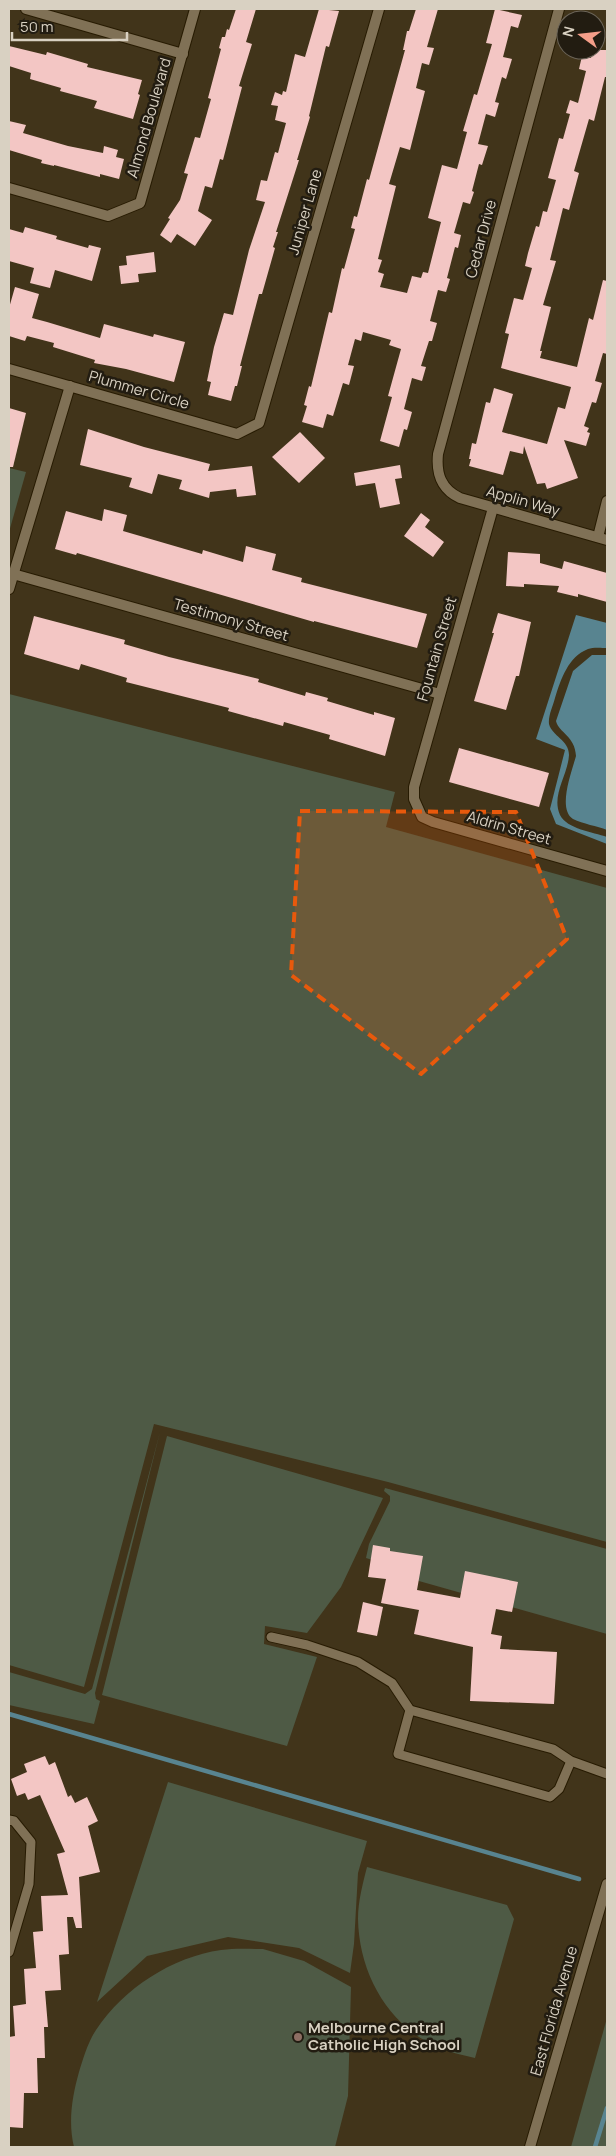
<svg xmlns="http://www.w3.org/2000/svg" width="616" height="2156" viewBox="0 0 616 2156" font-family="Manrope,sans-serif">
  <rect width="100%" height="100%" fill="#41341a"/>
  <g fill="#4e5a45">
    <path d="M9,468L26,472L9,532Z"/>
    <path d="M9,694L395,792L386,827L607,888V1542L388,1482L154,1424L84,1687L9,1665Z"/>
    <path d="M160,1432L95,1693L96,1699L100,1701L94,1724L9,1705V1672L85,1694L92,1689Z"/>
    <path d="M167,1436L383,1498L341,1587L307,1633L265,1626L264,1644L317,1657L287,1746L102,1695Z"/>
    <path d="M385,1488L607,1549V1634L380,1570L382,1563L366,1558L369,1544L390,1501V1496L384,1491Z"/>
    <path d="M168,1782L367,1841L358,1873L354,1944L350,1973L299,1948L228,1937L147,1956L97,2002Z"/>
    <path d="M367,1867L507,1905L514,1919L475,2058C464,2055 452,2053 442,2049C389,2028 359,1974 358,1919C358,1901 363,1883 367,1867Z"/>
    <path d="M263,1949L304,1961L351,1987L348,2096L335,2147H74C68,2122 72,2097 79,2072C83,2059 88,2042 96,2030C124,1988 172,1957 221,1950C235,1948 250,1949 263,1949Z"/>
    <path d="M607,2018V2147H571Z"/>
  </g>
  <g fill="#588490">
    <path d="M576,615L607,623V648C602,648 593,647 588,649C568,657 561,679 555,698C553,706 548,716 549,724C552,736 569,740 569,755C568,775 551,795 560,815C567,829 593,832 607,837V844L556,824L550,809L565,750L536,739Z"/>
    <path d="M592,655H607V830C597,826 583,824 573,819C557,809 572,771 576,756C575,736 559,733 556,721L573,671Z"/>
  </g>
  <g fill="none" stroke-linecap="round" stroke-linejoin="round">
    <g stroke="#588490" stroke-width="4.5">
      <path d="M9,1714L579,1879"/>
      <path d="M595,2147L607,2108"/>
    </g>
  </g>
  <g fill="#f3c6c4">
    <path d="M236,9H256L246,42L252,44L239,86L242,87L223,160L220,159L212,188L205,186L198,211L212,220L195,246L177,234L171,243L160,235L170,219L168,218L180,200L188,174L184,173L195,137L200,138L211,99L208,98L221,49L219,48L222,37H225L227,29L229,30Z"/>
    <path d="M319,9L339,11L329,47L326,46L309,116L310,117L297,160H299L276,232H278L273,247L275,248L262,294H259L240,366H242L237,386H235L231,401L208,395L211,382L207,381L214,347L224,313L233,315L249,250L265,202L256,200L261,180L267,181L275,152L278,153L286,123L275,120L278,106L271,105L275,92L282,95L283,91L286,92L295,54L305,57Z"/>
    <path d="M416,9H438L427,47L434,48L429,65L422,63L416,88L425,91L410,150L400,147L389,184L396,186L378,259L382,260L378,272L384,274L380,287L407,293L412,276L421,278L423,272L428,273L441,222L428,218L442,165L457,169L467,132L463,131L474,94L477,95L492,44L486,43L495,9L522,15L518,28L511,26L503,57L512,59L506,79L502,77L495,102L499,103L495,117L486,114L478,144L488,146L482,165L479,164L472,191L474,192L470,204L463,202L454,233L461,235L458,248L455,247L447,278L450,279L446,292L438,290L430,321L437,323L432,341H429L421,366L426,367L422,381L412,378L404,409L412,412L407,430L404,429L399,447L380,441L392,397L388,396L401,349L389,345L391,340L363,332L361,341L355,339L348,365L354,366L349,385L343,383L333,416L327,414L323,428L302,422L307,406L304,405L309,386L311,387L329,312L332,313L342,268L344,269L355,229L351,228L354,216L357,217L367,179L369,180L405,50H403L407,31H409Z"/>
    <path d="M9,46L46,55L47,52L88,64L87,67L142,80L138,94L140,95L133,119L94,108L97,101L60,91L61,88L30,79L31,73L9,66Z"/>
    <path d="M593,50H607V77H605L594,121L589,119L574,171L579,173L569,210L563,208L550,260L556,261L543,305L551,307L540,351H542L540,358L577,367L589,318L593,320L603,280L607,281V354L603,353L595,381L602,383L596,403L592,402L584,426L589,428L587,432L590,433L586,446L564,440L578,478L547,489L545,483L537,484L524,446L523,454L510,451L503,475L469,466L471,459H469L472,443L476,444L486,402L490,403L494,388L513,394L502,432L547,444L558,407L565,409L571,387L501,368L509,334L505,333L514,298L523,300L532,268L525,266L528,253L536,226L539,227L543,211L547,212L556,180L548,178L559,138L563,139L570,114L566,113L570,100L578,103L586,71L579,69L582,56L591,58Z"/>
    <path d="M9,121L26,125L23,133L68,146L103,153L104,146L118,150L116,157L124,159L119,179L100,174V177L54,165V166L41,163L42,160L9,150Z"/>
    <path d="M25,227L57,236L56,239L88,248L89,245L101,248L92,281L55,270L50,288L30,283L34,268L9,261V229L23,233Z"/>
    <path d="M154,252L156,272L138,274L139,282L121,284L119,266L127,265L126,256Z"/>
    <path d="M15,287L39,294L32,318L47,322L100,338L104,324L153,337L154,334L185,342L174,382L126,369L94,363L95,360L53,347L54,343L27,336L25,341L9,336V308Z"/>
    <path d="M9,408L26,413L13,467H9Z"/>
    <path d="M88,429L144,447L210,464L208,471L252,466L256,495L237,497L236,489L210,492L209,498L179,489L182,480L158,474L152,494L129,487L132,478L80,465Z"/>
    <path d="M300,432L325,458L299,483L272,457Z"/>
    <path d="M400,465L402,478L395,479L400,504L380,508L375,483L356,486L354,473Z"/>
    <path d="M104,509L127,515L123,531L202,554L203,550L243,562L246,546L276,554L272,570L302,578L301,582L427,614L417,648L314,621V622L77,553L76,555L55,549L66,511L102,521Z"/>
    <path d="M421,513L430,520L425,527L444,542L433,557L404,536Z"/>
    <path d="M508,552L540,554V563L562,569L564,561L607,573V602L578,594V597L557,592L559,586L524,584V587L506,586Z"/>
    <path d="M498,613L531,622L519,676H516L506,710L474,701L494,633H492Z"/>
    <path d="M34,616L125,640L124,644L169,657L259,679L258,682L305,696L306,692L328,698L327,701L374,715V712L395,718L385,756L329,739L330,735L284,722L283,726L228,711L229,708L126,682L127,678L81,664L79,670L24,654Z"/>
    <path d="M459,748L549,773L539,807L449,782Z"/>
    <path d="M373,1545L390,1548V1551L423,1556L417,1590L460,1598L465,1571L518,1582L512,1612L496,1609L491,1634L502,1636L500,1649L557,1652L554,1704L470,1701L473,1647L414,1634L419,1610L381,1603L386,1579L368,1577Z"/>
    <path d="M363,1602L383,1607L377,1636L357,1632Z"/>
    <path d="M45,1756L49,1765L55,1762L68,1797L71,1795L75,1803L87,1797L98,1821L88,1826L100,1872L79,1877L82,1928H76L73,1917H67L69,1954L59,1955L61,1990L45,1991L48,2027H44L45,2058H37L38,2093H24L23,2128L9,2127V2037L15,2036L13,2006L26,2004L24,1969L36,1968L33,1932L43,1931L41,1896L68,1895L57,1854L65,1852L40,1795L28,1800L25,1793L17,1796L11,1779L27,1772L24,1764Z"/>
  </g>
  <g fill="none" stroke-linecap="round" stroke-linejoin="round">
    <defs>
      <g id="service">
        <path d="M271,1637L307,1645L358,1662L392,1683L410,1710"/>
        <path d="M571,1761L559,1789L550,1797L398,1754L410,1710L553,1749L571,1761L607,1774"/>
        <path d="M9,1820L14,1821L31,1842L29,1884L9,1952"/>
      </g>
      <g id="minor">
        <path d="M26,9L183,54"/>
        <path d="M559,9L438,454C436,474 441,489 460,498L607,540"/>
        <path d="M9,188L108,216L140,203L195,9"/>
        <path d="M9,369L237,434L259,423L379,9"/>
        <path d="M493,508L414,787V799L422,817L433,822L607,871"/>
        <path d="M598,537L607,501"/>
        <path d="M13,574L440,694"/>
        <path d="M9,589L70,386"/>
      </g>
      <path id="tertiary" d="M530,2147L607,1884"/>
    </defs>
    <use href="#service" stroke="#271b02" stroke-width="11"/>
    <use href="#minor" stroke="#271b02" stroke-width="12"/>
    <use href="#tertiary" stroke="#271b02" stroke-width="12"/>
    <use href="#service" stroke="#807156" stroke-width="9"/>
    <use href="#minor" stroke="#807156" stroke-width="10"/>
    <use href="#tertiary" stroke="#807156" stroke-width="10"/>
  </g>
  <path fill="#e8590c" fill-opacity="0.2" stroke="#e8590c" stroke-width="4" stroke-dasharray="10 6" stroke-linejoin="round" d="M300,811L516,812L567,939L421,1074L291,975Z"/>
  <circle fill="#8d6e63" stroke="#221c11" stroke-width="2" cx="298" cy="2037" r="5"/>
  <g text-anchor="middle" stroke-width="5" stroke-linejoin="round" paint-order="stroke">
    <g font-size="15" fill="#d9d1c2" stroke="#221c11">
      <text transform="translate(149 118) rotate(-74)" y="5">Almond Boulevard</text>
      <text transform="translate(305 212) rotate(-74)" y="5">Juniper Lane</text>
      <text transform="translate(481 239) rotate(-75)" y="5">Cedar Drive</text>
      <text transform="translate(139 390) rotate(16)" y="5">Plummer Circle</text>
      <text transform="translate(523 501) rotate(16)" y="5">Applin Way</text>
      <text transform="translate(231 620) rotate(16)" y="5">Testimony Street</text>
      <text transform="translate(437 649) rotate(-74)" y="5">Fountain Street</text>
      <text transform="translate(509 828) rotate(16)" y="5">Aldrin Street</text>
      <text transform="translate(554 2011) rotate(-74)" y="5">East Florida Avenue</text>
    </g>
    <g font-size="15" font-weight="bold" fill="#d9d1c2" stroke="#221c11" text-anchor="start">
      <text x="308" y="2033">Melbourne Central<tspan x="308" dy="17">Catholic High School</tspan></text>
    </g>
  </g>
  <rect width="616" height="2156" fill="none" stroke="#d9d1c2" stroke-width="20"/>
  <g transform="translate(581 35) rotate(285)"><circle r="24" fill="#221c11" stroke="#6b6458"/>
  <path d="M0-4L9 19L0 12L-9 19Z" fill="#f49e89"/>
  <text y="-8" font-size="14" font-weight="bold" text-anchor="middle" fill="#d9d1c2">N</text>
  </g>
  <path d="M12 32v8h115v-8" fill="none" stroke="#d9d1c2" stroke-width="2.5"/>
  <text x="20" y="32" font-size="15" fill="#d9d1c2" stroke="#221c11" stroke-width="4" paint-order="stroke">50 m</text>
</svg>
